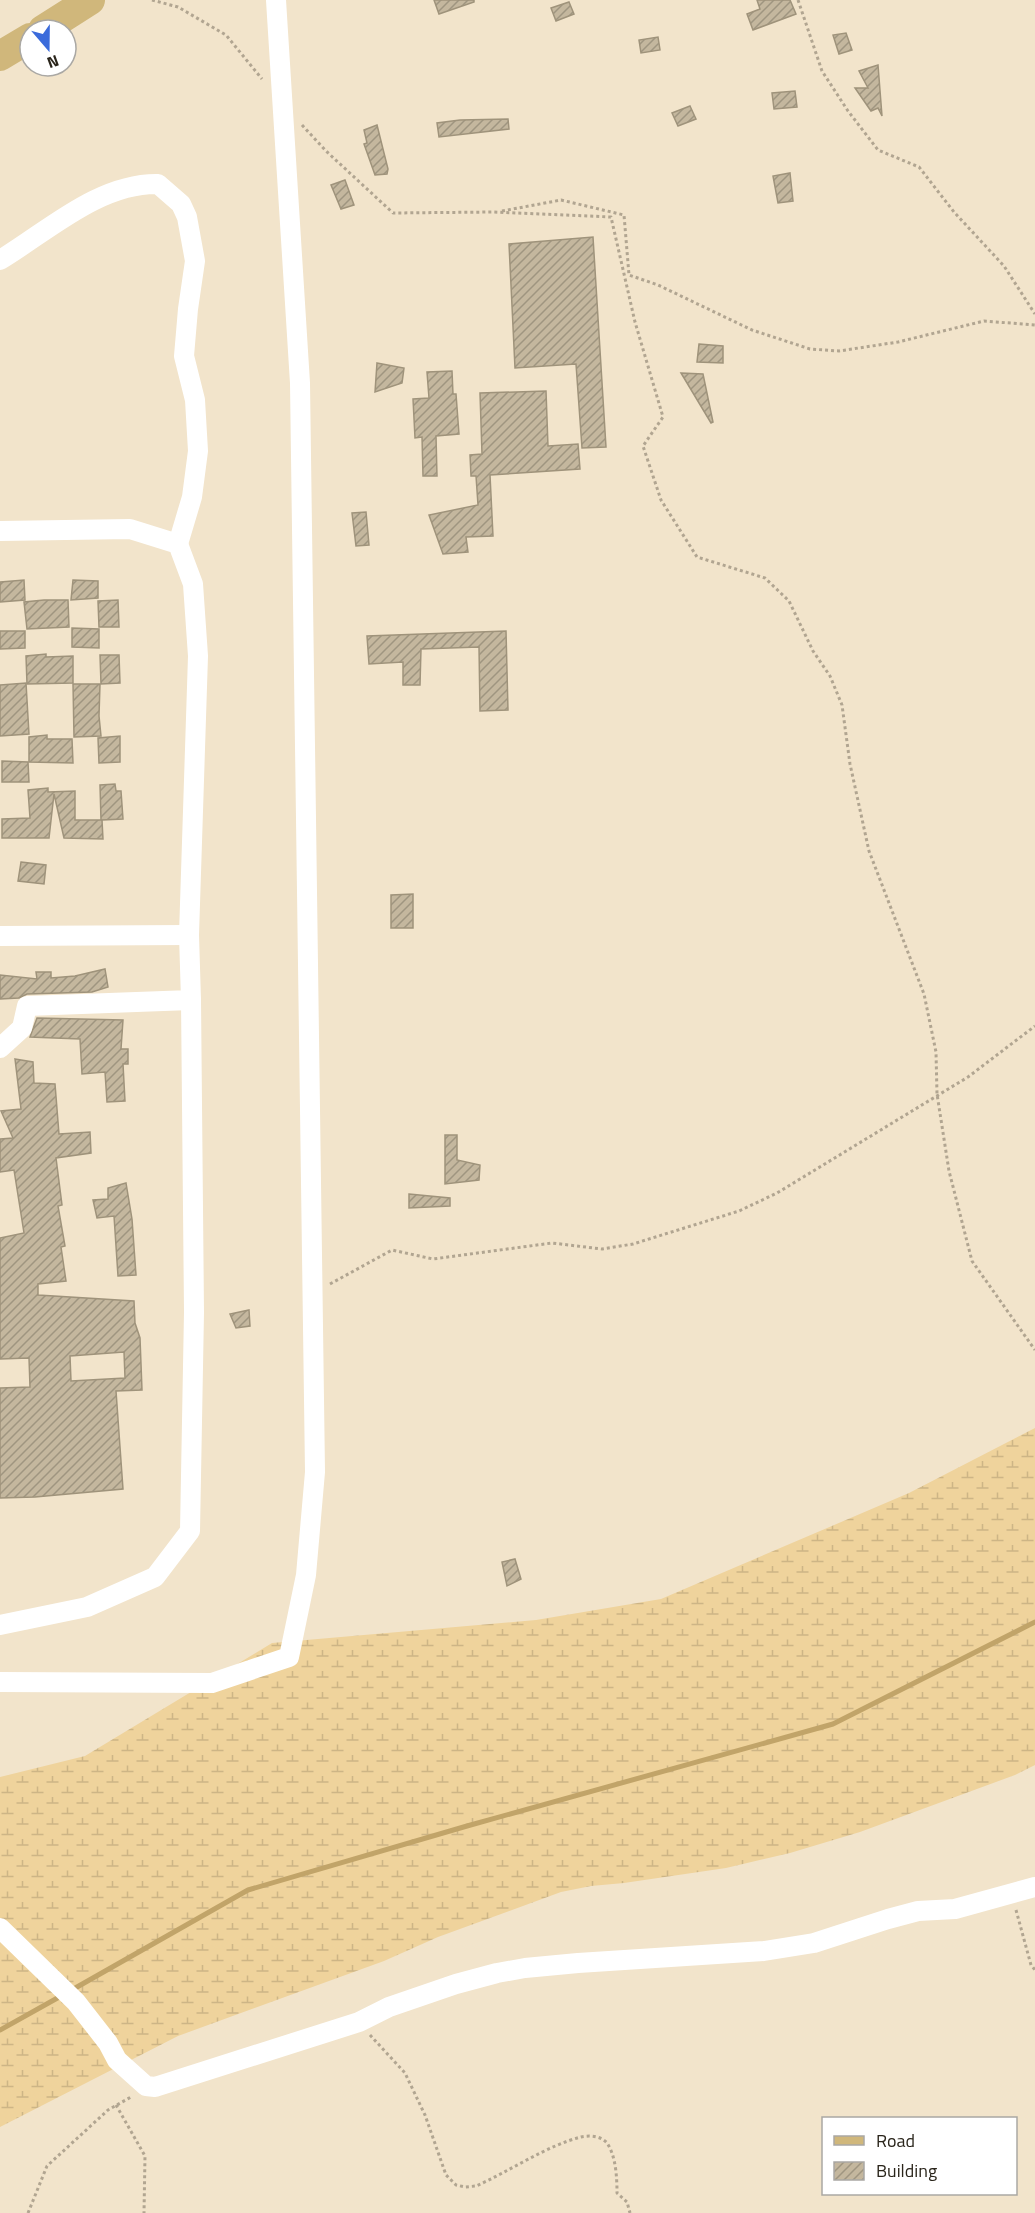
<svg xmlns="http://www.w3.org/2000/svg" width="1035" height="2213" viewBox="0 0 1035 2213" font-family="'Titillium Web',sans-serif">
  <defs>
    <pattern id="wetland-marsh" width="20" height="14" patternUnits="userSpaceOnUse" patternTransform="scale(1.5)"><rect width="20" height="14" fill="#efd39c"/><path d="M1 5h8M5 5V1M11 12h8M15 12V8" fill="none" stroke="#cdb586"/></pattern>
    <pattern id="building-hatch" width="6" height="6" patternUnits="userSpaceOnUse" patternTransform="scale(1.5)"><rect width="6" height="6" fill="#c4b79e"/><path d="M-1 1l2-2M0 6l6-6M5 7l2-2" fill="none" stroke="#9f9580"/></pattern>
  </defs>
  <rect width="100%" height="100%" fill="#f2e4cb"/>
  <path fill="url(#wetland-marsh)" d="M1035,1428V1765L1015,1775L860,1832L790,1853L726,1868L624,1883L591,1886L561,1892L438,1937L384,1961L178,2036L0,2127V1777L85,1756L272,1643L536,1620L661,1599L909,1493Z"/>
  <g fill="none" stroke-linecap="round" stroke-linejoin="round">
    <g stroke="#c1a469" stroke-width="5">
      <path d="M70,1991L248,1890L467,1826L833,1724L1035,1622"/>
      <path d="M0,2030L61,1996"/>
    </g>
  </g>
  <g fill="url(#building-hatch)" stroke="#9f937b" stroke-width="1.5" fill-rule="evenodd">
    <path d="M434,0H474V2L439,14Z"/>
    <path d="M757,0H790L796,14L753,30L747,14L760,9Z"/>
    <path d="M569,2L574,14L556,21L551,8Z"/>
    <path d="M846,33L852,50L839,54L833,35Z"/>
    <path d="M658,37L660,50L641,53L639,40Z"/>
    <path d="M878,65L882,116L878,108L871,111L855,88H868L859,71Z"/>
    <path d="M795,91L797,107L774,109L772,93Z"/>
    <path d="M690,106L696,119L678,126L672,113Z"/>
    <path d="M508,119L509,129L439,137L437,123L460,120Z"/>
    <path d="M377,125L388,169L387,174L375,175L364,144L367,143L364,130Z"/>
    <path d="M790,173L793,201L778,203L773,176Z"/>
    <path d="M345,180L354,205L341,209L331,185Z"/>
    <path d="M593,237L606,447L582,448L576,364L515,368L509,244Z"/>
    <path d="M699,344L723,346V363L697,362Z"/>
    <path d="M377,363L404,368L402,383L375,392Z"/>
    <path d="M452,371L453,394H456L459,434L436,436L437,476H423L422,437L415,438L413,399L429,398L427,372Z"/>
    <path d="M681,373L703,374L713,422L711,423Z"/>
    <path d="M546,391L548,446L578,444L580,469L490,475L493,536L466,537L468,552L443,554L429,515L478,505L476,476H471L470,455L482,454L480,393Z"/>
    <path d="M366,512L369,545L356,546L352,513Z"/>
    <path d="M24,580L25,600L0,602V582Z"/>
    <path d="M73,580L98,581V598L71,600Z"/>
    <path d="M44,600H68L69,627L27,629L24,602Z"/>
    <path d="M118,600L119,627H99L98,601Z"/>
    <path d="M72,628L99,629V648L72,647Z"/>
    <path d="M0,631H25V648L0,649Z"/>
    <path d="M506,631L508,710L480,711L479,647L421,649L420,685H403V662L369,664L367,636Z"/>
    <path d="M46,654V657L73,656V683L27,684L26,656Z"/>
    <path d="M100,655H119L120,683L101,684Z"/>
    <path d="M26,683L29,734L0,736V685Z"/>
    <path d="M73,684H100L99,716L101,736L74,737Z"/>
    <path d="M47,735V739H72L73,763L29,762V737Z"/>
    <path d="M120,736V762L99,763L98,738Z"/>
    <path d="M2,761L28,762L29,782H2Z"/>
    <path d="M115,784L116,791H121L123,819L102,820L103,839L64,838L54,794L49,838H2V819L30,818L28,790L48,788V792L75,791V820H101L100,785Z"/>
    <path d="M21,862L46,865L44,884L18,881Z"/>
    <path d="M413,894V928H391V895Z"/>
    <path d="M105,969L108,987L92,992L27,994L19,998L0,999V975L37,979L36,972H51V978L75,976Z"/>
    <path d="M37,1018L123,1020L121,1049H128V1064H123L125,1101L107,1102L105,1072L82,1074L80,1039L30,1037Z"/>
    <path d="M15,1059L33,1062L34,1083L55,1084L59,1134L90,1132L91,1153L56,1158L62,1205L58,1206L65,1246L61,1247L66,1281L38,1284V1295L134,1301L135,1323L140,1338L142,1390L116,1391L123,1489L35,1497L0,1498V1388L30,1387L29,1358L0,1359V1238L24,1233L14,1170L0,1172V1139L13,1138L1,1111L21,1109ZM124,1352L125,1378L71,1381L70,1356Z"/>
    <path d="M445,1135H457V1160L480,1165L479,1180L445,1184Z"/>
    <path d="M126,1183L132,1219L136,1275L118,1276L114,1216L97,1218L93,1200L108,1199V1188Z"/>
    <path d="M409,1194L450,1198V1206L409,1208Z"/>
    <path d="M249,1310L250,1326L236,1328L230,1314Z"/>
    <path d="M515,1559L521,1579L507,1586L502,1562Z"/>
  </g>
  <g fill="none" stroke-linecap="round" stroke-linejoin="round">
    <g stroke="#b1a591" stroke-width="3" stroke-dasharray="3 3" stroke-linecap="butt">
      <path d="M152,0L178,7L226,35L262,79"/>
      <path d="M798,0L822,71L848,111L878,150L919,167L954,212L1004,266L1035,314"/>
      <path d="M302,125L326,151L393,213L494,212L611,217L635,322L663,417L643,446L661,500L697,557L765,578L789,601L813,651L830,676L842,705L850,764L869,851L924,994L936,1052L937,1094L949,1171L972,1261L1035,1350"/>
      <path d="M502,211L561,200L624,215L629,275L658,285L752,330L810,349L839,351L898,342L984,321L1035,325"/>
      <path d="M330,1284L392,1250L433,1259L552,1243L602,1249L633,1244L739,1211L777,1193L968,1077L1035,1026"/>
      <path d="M1016,1910L1031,1965L1035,1970"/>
      <path d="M370,2035L405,2073L425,2115L446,2175L456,2185L465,2187L476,2186C508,2172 548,2145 581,2137C590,2135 601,2136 607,2143C616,2156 617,2178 617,2193L627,2202L630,2213"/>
      <path d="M116,2105L145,2156L144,2213"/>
      <path d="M28,2213L47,2166L108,2110L131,2097"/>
    </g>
    <g stroke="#fff" stroke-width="20">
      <path d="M0,260C48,231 99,183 158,184L181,204L187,217L195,261L188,309L184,356L195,400L198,451L192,497L178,544"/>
      <path d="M0,531L130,529L178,544L193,584L198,656L189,935L191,1000L27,1006L22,1028L0,1048"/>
      <path d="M0,936L189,935"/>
      <path d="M0,1625L87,1607L155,1577L190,1531L194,1312L191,1000"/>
      <path d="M0,1682L212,1683L289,1657L306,1575L315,1472L300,383L276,0"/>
      <path d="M0,1928L76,2002L108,2043L117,2060L146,2086L155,2087L359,2022L389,2007L456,1984L497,1973L525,1968L578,1963L764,1951L814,1943L888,1919L918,1911L955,1909L1035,1887"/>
    </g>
    <g stroke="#d0b77b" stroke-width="30">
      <path d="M43,30L90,0"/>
      <path d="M0,56L30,38"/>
    </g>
  </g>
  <rect x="822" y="2117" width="195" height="78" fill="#ffffff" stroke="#aaa8a4" stroke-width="1.5"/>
  <rect x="834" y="2136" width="30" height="9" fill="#d0b77b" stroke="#aaa8a4" stroke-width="1.5"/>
  <text x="876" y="2147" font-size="18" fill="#2a251b">Road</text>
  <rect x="834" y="2162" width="30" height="18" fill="url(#building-hatch)" stroke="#aaa8a4" stroke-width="1.5"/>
  <text x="876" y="2177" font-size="18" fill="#2a251b">Building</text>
  <g transform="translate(48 48) rotate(160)"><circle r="28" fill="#ffffff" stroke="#aaa8a4" stroke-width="1.5"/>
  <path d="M0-4.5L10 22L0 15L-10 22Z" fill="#3b6bdb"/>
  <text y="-9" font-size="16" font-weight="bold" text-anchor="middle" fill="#2a251b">N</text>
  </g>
</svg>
